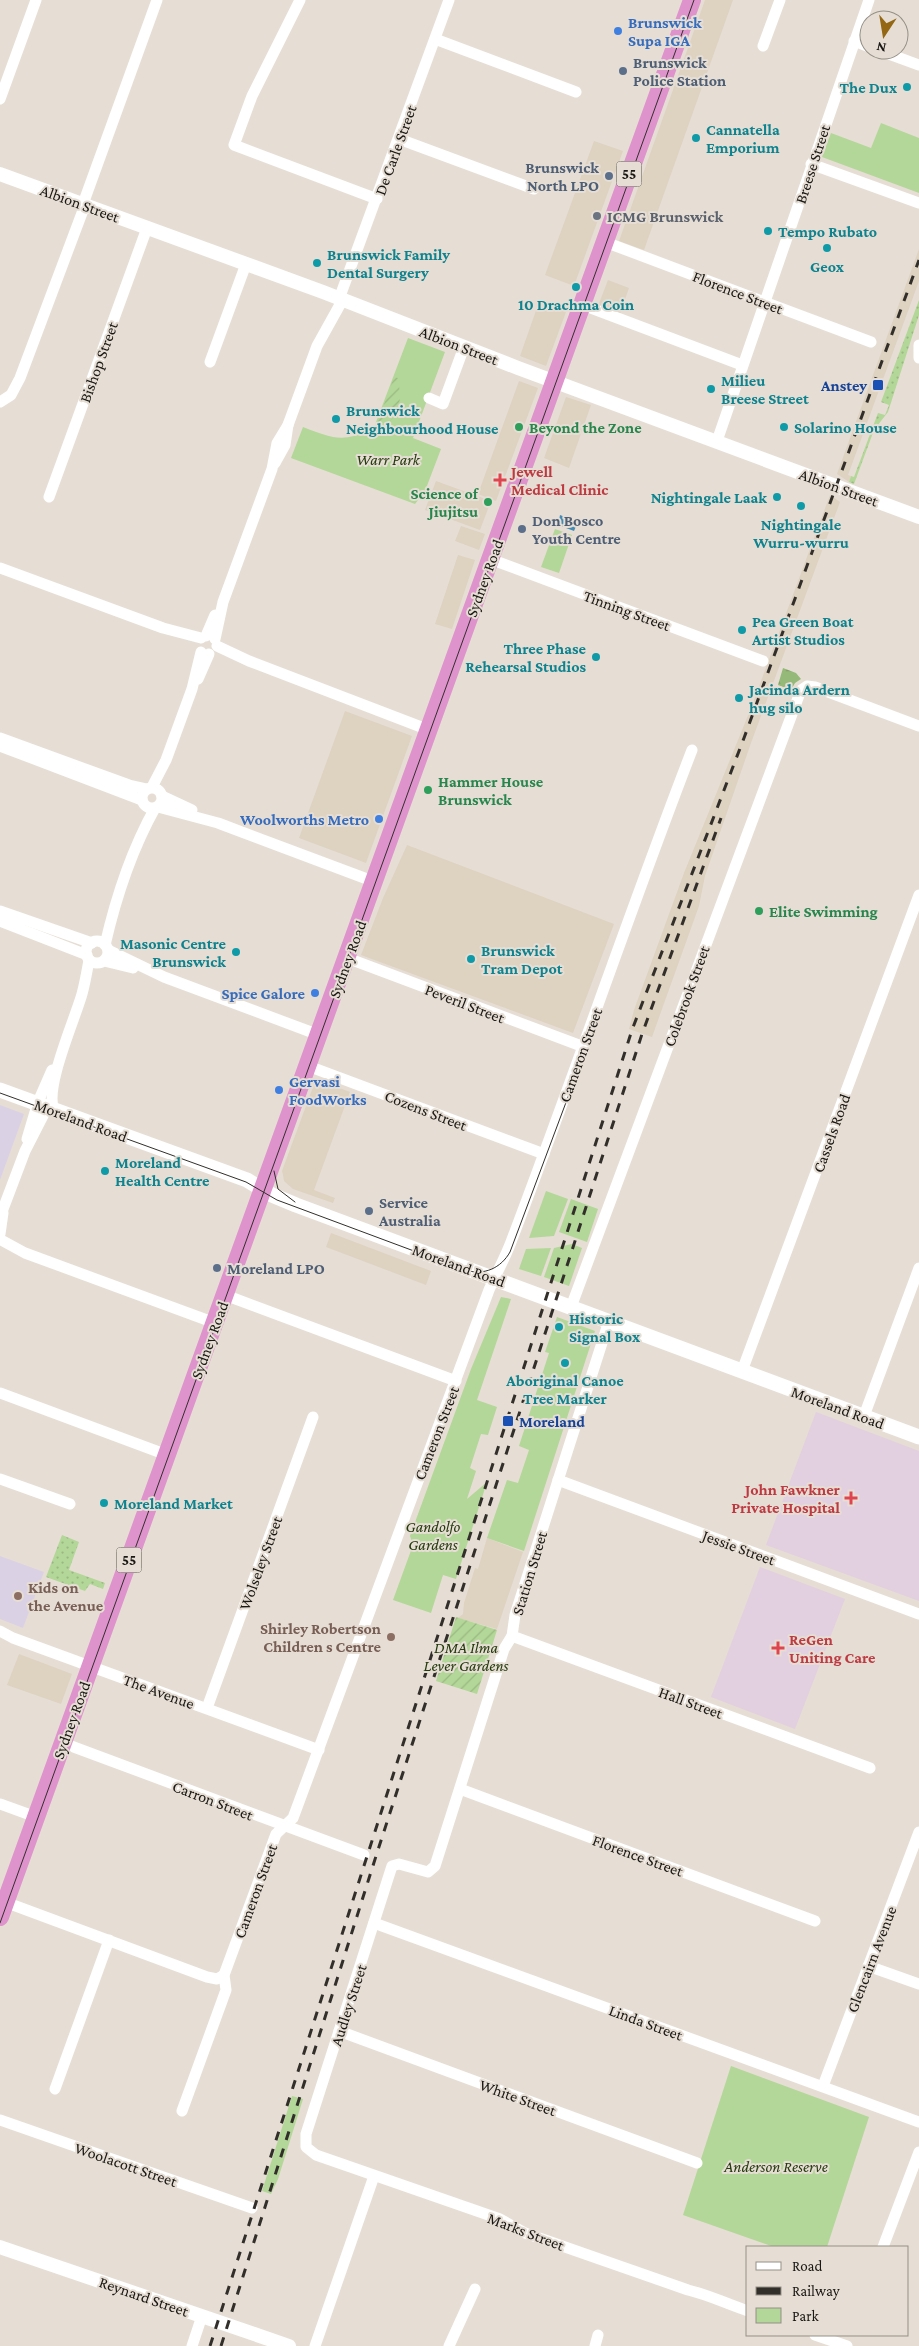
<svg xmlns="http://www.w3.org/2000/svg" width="919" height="2346" viewBox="0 0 919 2346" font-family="'Crimson Pro',serif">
  <defs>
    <pattern id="grass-dots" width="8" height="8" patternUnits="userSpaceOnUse" patternTransform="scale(1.25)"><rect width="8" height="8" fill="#b3d798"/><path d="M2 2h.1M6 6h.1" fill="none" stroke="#99b882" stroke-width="1.8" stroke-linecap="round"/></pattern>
    <pattern id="forest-firs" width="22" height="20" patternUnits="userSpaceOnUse" patternTransform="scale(1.25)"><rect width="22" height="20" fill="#95b979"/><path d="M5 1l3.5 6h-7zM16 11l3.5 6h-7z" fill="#809e68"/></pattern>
    <pattern id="garden-furrows" width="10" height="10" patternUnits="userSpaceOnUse" patternTransform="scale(1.25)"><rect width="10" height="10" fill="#b3d798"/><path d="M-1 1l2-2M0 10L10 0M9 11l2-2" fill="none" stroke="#99b882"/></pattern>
  </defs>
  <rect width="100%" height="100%" fill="#e6ded4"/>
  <g fill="#ded2c1">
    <path d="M705,0H733L644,250L619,241Z"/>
    <path d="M594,141L623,151L574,286L545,275Z"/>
    <path d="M919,249V281L848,475L851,476L849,482L837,474L838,471Z"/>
    <path d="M608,280L629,288L620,314L598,306Z"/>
    <path d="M539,302L566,312L546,366L520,356Z"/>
    <path d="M519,381L538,388L496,501L478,494Z"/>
    <path d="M566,397L591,405L569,468L544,458Z"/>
    <path d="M436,481L491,501L480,530L425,510Z"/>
    <path d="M830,495L840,502L751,743L705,876L699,906L652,1037L629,1029L634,1010L684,873L751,708Z"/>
    <path d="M461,526L485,534L479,550L455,541Z"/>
    <path d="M458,555L475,560L452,629L435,624Z"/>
    <path d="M345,711L412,736L366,863L299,838Z"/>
    <path d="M407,845L614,924L573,1033L361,955L383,898Z"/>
    <path d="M316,1079L350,1092L314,1190L335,1198L333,1203L293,1189L284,1181L283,1175L282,1171Z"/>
    <path d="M331,1233L431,1271L426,1285L326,1247Z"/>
    <path d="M487,1538L523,1552L497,1629L458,1618L463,1614L464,1603L475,1568L478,1569Z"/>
    <path d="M19,1654L72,1674L61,1704L7,1685Z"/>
  </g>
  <g fill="#dbd1e5">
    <path d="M0,1105L24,1114L0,1180Z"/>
    <path d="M0,1556L44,1572L23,1628L0,1619Z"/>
  </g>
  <g fill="#e2cfdf">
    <path d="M816,1412L919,1451V1601L766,1545Z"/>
    <path d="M760,1567L845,1599L795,1729L711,1697Z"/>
  </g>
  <g fill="url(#grass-dots)">
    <path d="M919,300V315L888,412L874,430L854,484L849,482L851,476L854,477L878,413L885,415L889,405L881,402Z"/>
    <path d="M62,1535L79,1542L69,1570L105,1583L103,1589L90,1584L85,1591L46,1577Z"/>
  </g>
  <path fill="url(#forest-firs)" d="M783,668L796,673L801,679L795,683L791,690L778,685Z"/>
  <g fill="#b3d798">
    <path d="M881,123L919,138V193L822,157L831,133L871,148Z"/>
    <path d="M408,338L445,352L413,438L441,449L425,491L415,504L291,458L303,427C334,439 341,442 373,430Z"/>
    <path d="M555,529L572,535L559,573L541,567Z"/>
    <path d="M546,1191L568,1199L554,1236L529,1238Z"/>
    <path d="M571,1199L598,1209L587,1242L559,1232Z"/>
    <path d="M572,1244L582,1248L569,1286L544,1277L554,1248Z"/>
    <path d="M551,1248L541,1276L519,1269L526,1249Z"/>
    <path d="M501,1297L511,1299L477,1400L497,1407L488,1435L481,1434L470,1468L476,1471L467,1499L487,1482L456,1579L443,1575L431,1613L393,1600L413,1545L410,1536L471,1369Z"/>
    <path d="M557,1317L595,1331L524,1551L487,1538L507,1480L518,1483L529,1450L519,1446L549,1353L545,1352Z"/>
    <path d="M731,2066L869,2117L827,2247H774L683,2215Z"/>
    <path d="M292,2096L303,2099L278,2179L271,2194L262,2191Z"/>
  </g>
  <g fill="url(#garden-furrows)">
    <path d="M394,377L398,378C402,402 401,421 375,429Z"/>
    <path d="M456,1617L497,1630L477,1694L436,1681Z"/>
  </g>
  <path fill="#438bb5" d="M560,515L578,522L574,531L558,525Z"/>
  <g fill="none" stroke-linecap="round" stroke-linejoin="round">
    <g stroke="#fff" stroke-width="11">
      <path d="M300,0L252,96L234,145L377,199"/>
      <path d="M435,39L576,92"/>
      <path d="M854,41L869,47"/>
      <path d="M763,46L780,0"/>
      <path d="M878,50L919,65"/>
      <path d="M0,99L36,0"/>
      <path d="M399,139L534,189"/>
      <path d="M811,164L919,203"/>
      <path d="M83,204L157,0"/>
      <path d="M605,242L871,342"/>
      <path d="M339,299L449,0"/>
      <path d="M583,305L742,365"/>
      <path d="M919,345V358"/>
      <path d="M210,362L246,264"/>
      <path d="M429,398L443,404L464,347"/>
      <path d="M0,402L11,395L20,378L85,205"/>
      <path d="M717,441L869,0"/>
      <path d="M275,463L285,445L288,425"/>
      <path d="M49,497L147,228"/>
      <path d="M490,559L763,661"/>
      <path d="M0,568L163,628L201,638"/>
      <path d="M206,636L215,615"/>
      <path d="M215,639L223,602L272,469L277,443L288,425L317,346L342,301"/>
      <path d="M217,646L249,661L429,730"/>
      <path d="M198,679L209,654"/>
      <path d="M0,738L129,785L147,789"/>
      <path d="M0,746L142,800"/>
      <path d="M152,787L166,760L192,689L201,652"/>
      <circle cx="152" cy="798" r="10"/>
      <path d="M162,796L192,810"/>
      <path d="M158,807L218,823L375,882"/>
      <path d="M0,911L92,943"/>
      <path d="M0,921L87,955"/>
      <circle cx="97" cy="952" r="11"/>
      <path d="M105,945C116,897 131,851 155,808"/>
      <path d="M108,950L164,977L319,1035"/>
      <path d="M347,958L584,1047"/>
      <path d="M104,961L133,968"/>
      <path d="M308,1066L544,1154"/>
      <path d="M54,1110C44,1088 75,1019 82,994C85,983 87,971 89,960"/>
      <path d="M27,1139L38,1102L52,1070"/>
      <path d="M0,1217L25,1151L47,1108"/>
      <path d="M0,1234L3,1213"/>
      <path d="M3,1241L25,1253L215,1323"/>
      <path d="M225,1295L456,1381"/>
      <path d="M571,1307L801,690L807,686L815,687L919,726"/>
      <path d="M609,1321L515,1615L512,1636L504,1649L435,1866L428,1872L399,1864L392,1866L306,2134V2147L316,2155L500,2219L525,2233L688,2290C709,2295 727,2304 748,2311"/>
      <path d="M742,1371L919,895"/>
      <path d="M0,1393L167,1455"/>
      <path d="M864,1416L919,1268"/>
      <path d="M0,1479L70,1504"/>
      <path d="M558,1480L919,1614"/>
      <path d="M0,1631L13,1638L319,1750"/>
      <path d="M512,1636L870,1768"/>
      <path d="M207,1708L313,1417"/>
      <path d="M63,1743L364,1855"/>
      <path d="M460,1789L815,1921"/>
      <path d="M0,1804L36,1817"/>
      <path d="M5,1902L207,1977L217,1979L224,1975"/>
      <path d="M374,1923L919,2122"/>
      <path d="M868,1966L919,1984"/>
      <path d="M339,2031L697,2163"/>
      <path d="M823,2086L919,1832"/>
      <path d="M55,2089L109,1940"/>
      <path d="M182,2111L226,1990L224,1975L276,1834L293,1818L489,1290C496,1274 505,1258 511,1242C573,1079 629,913 692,750"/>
      <path d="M0,2120L252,2208"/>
      <path d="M883,2247L919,2152"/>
      <path d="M815,2335L847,2346"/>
      <path d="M192,2346L202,2316"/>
      <path d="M315,2346L374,2176"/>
      <path d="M449,2346L475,2289"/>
      <path d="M595,2346L598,2335"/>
    </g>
    <g stroke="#fff" stroke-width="14">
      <path d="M0,174L323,292L518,368L919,517"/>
      <path d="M0,2247L289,2346"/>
    </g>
    <path stroke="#fff" stroke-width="15" d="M0,1090L247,1180L272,1195L296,1205L919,1437"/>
    <path stroke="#de93cc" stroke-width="18" d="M0,1917L692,0"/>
    <g stroke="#322f2b" stroke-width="1">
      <path d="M0,1093L246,1182L277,1200L465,1270C484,1276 501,1268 510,1252L580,1065"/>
      <path d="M274,1171L278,1189L295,1202"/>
      <path d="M0,1923L694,0"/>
    </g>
    <g stroke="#322f2b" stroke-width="3" stroke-dasharray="9 9" stroke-linecap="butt">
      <path d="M210,2346L632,1030L744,738L919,260"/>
      <path d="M221,2346L377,1853L642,1034L721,818"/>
    </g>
  </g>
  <g fill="#3f7fe0" stroke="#e6ded4" stroke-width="2">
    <circle cx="618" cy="31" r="5"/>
    <circle cx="379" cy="819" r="5"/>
    <circle cx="315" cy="993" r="5"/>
    <circle cx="279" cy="1090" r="5"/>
  </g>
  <g fill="#5c6f8a" stroke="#e6ded4" stroke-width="2">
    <circle cx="623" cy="71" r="5"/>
    <circle cx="609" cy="176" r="5"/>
    <circle cx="522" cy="529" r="5"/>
    <circle cx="369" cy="1211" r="5"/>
    <circle cx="217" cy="1268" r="5"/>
  </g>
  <g fill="#0f9aa8" stroke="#e6ded4" stroke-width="2">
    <circle cx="907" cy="87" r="5"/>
    <circle cx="696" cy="138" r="5"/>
    <circle cx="768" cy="231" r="5"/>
    <circle cx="827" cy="248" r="5"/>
    <circle cx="317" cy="263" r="5"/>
    <circle cx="576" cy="287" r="5"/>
    <circle cx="711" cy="389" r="5"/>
    <circle cx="336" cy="419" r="5"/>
    <circle cx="784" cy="427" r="5"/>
    <circle cx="777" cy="497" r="5"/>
    <circle cx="801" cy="506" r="5"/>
    <circle cx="742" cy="630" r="5"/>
    <circle cx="596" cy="657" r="5"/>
    <circle cx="739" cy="698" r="5"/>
    <circle cx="236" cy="952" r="5"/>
    <circle cx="471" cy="959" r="5"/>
    <circle cx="105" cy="1171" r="5"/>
    <circle cx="559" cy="1327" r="5"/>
    <circle cx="565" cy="1363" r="5"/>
    <circle cx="104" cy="1503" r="5"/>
  </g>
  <circle fill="#6b7280" stroke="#e6ded4" stroke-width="2" cx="597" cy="216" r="5"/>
  <g fill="#1a4fb4" stroke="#e6ded4" stroke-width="2">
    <rect x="872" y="379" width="12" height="12" rx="2.5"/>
    <rect x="502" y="1415" width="12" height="12" rx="2.5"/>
  </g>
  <g fill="#2e9e5b" stroke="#e6ded4" stroke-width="2">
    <circle cx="519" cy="427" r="5"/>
    <circle cx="488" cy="502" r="5"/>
    <circle cx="428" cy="790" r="5"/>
    <circle cx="759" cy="911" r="5"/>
  </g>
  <g fill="#e0444e" stroke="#e6ded4" stroke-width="2">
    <path d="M497.5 472.5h5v5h5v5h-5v5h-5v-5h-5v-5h5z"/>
    <path d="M848.5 1490.5h5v5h5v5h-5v5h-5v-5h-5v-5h5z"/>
    <path d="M775.5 1640.5h5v5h5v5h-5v5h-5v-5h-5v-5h5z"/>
  </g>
  <g fill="#8d6e63" stroke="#e6ded4" stroke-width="2">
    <circle cx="18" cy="1596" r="5"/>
    <circle cx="391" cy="1637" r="5"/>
  </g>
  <g text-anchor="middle" stroke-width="4" stroke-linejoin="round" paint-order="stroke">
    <g fill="#e6ded4" stroke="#57534e" stroke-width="1">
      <rect x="616.5" y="161.5" width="25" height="25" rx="4"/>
      <rect x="116.5" y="1547.5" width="25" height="25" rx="4"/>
    </g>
    <g font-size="15" font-weight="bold" fill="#1a1814">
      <text x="629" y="179">55</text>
      <text x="129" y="1565">55</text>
    </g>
    <g font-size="16" font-weight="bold" fill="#366cbe" stroke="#e6ded4" text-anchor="start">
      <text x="628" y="28">Brunswick<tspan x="628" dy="18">Supa IGA</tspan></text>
      <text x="369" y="825" text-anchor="end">Woolworths Metro</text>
      <text x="305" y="999" text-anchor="end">Spice Galore</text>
      <text x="289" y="1087">Gervasi<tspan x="289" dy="18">FoodWorks</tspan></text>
    </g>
    <g font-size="16" font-weight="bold" fill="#4e5e75" stroke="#e6ded4" text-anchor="start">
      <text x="633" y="68">Brunswick<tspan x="633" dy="18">Police Station</tspan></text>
      <text x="599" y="173" text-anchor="end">Brunswick<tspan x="599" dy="18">North LPO</tspan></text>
      <text x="532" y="526">Don Bosco<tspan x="532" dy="18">Youth Centre</tspan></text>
      <text x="379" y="1208">Service<tspan x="379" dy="18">Australia</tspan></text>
      <text x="227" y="1274">Moreland LPO</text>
    </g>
    <g font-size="16" font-weight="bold" fill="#0d838f" stroke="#e6ded4" text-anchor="start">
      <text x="897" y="93" text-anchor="end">The Dux</text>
      <text x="706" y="135">Cannatella<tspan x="706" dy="18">Emporium</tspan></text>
      <text x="778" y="237">Tempo Rubato</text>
      <text x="327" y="260">Brunswick Family<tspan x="327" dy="18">Dental Surgery</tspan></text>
      <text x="827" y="272" text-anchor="middle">Geox</text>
      <text x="576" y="310" text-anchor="middle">10 Drachma Coin</text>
      <text x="721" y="386">Milieu<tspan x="721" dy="18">Breese Street</tspan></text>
      <text x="346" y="416">Brunswick<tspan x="346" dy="18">Neighbourhood House</tspan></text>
      <text x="794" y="433">Solarino House</text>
      <text x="767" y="503" text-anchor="end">Nightingale Laak</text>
      <text x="801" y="530" text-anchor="middle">Nightingale<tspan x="801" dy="18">Wurru-wurru</tspan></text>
      <text x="752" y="627">Pea Green Boat<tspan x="752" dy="18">Artist Studios</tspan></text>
      <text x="586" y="654" text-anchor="end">Three Phase<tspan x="586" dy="18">Rehearsal Studios</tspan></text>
      <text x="749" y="695">Jacinda Ardern<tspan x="749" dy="18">hug silo</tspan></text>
      <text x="226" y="949" text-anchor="end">Masonic Centre<tspan x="226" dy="18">Brunswick</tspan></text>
      <text x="481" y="956">Brunswick<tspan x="481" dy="18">Tram Depot</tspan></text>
      <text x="115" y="1168">Moreland<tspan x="115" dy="18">Health Centre</tspan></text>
      <text x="569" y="1324">Historic<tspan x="569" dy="18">Signal Box</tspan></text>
      <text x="565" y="1386" text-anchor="middle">Aboriginal Canoe<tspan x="565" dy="18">Tree Marker</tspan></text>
      <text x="114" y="1509">Moreland Market</text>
    </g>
    <g font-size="16" fill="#1a1814" stroke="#e6ded4">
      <text transform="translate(395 150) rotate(-70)" y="6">De Carle Street</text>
      <text transform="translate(812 164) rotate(-72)" y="6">Breese Street</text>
      <text transform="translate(80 203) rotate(20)" y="6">Albion Street</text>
      <text transform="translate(738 292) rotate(21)" y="6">Florence Street</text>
      <text transform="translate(459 345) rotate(21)" y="6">Albion Street</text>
      <text transform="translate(98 362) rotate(-70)" y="6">Bishop Street</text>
      <text transform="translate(839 487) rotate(20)" y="6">Albion Street</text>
      <text transform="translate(484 578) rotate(-70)" y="6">Sydney Road</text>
      <text transform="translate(627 610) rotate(20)" y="6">Tinning Street</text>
      <text transform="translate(347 959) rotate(-70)" y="6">Sydney Road</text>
      <text transform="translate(686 996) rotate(-70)" y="6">Colebrook Street</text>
      <text transform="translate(465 1003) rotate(21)" y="6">Peveril Street</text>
      <text transform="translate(580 1055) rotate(-70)" y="6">Cameron Street</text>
      <text transform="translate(426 1110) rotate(21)" y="6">Cozens Street</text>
      <text transform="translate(81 1120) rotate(20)" y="6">Moreland Road</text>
      <text transform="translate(831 1133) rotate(-70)" y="6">Cassels Road</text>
      <text transform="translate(459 1265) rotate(20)" y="6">Moreland Road</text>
      <text transform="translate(209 1340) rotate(-70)" y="6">Sydney Road</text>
      <text transform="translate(838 1407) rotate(20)" y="6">Moreland Road</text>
      <text transform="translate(436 1433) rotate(-69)" y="6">Cameron Street</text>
      <text transform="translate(739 1547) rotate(20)" y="6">Jessie Street</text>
      <text transform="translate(260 1563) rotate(-70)" y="6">Wolseley Street</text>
      <text transform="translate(529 1573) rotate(-73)" y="6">Station Street</text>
      <text transform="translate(159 1691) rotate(20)" y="6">The Avenue</text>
      <text transform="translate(691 1702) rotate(20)" y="6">Hall Street</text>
      <text transform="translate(71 1720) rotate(-70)" y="6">Sydney Road</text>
      <text transform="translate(213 1800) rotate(21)" y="6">Carron Street</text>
      <text transform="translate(638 1855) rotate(20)" y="6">Florence Street</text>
      <text transform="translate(255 1891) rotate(-70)" y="6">Cameron Street</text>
      <text transform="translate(871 1959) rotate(-69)" y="6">Glencairn Avenue</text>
      <text transform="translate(348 2005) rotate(-72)" y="6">Audley Street</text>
      <text transform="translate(646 2022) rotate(20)" y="6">Linda Street</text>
      <text transform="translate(518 2097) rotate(20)" y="6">White Street</text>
      <text transform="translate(126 2164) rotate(19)" y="6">Woolacott Street</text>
      <text transform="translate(526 2231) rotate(21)" y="6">Marks Street</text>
      <text transform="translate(144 2296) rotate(19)" y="6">Reynard Street</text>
    </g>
    <g font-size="16" font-weight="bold" fill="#5b616d" stroke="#e6ded4" text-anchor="start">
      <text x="607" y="222">ICMG Brunswick</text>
    </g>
    <g font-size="16" font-weight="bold" fill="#164399" stroke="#e6ded4" text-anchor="end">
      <text x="867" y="391">Anstey</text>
      <text x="519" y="1427" text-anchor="start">Moreland</text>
    </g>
    <g font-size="16" font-weight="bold" fill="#27864d" stroke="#e6ded4" text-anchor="start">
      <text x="529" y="433">Beyond the Zone</text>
      <text x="478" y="499" text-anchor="end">Science of<tspan x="478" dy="18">Jiujitsu</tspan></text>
      <text x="438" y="787">Hammer House<tspan x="438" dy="18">Brunswick</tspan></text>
      <text x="769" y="917">Elite Swimming</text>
    </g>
    <g font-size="16" font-style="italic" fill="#233a0c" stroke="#e6ded4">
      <text x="388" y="465">Warr Park</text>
      <text x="433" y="1532">Gandolfo<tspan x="433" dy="18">Gardens</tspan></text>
      <text x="466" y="1653">DMA Ilma<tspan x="466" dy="18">Lever Gardens</tspan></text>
      <text x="776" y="2172">Anderson Reserve</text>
    </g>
    <g font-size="16" font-weight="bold" fill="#be3a42" stroke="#e6ded4" text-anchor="start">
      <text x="511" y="477">Jewell<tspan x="511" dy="18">Medical Clinic</tspan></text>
      <text x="840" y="1495" text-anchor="end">John Fawkner<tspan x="840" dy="18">Private Hospital</tspan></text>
      <text x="789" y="1645">ReGen<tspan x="789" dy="18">Uniting Care</tspan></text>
    </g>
    <g font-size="16" font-weight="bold" fill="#785e54" stroke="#e6ded4" text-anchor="start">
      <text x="28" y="1593">Kids on<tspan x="28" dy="18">the Avenue</tspan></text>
      <text x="381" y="1634" text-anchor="end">Shirley Robertson<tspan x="381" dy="18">Children s Centre</tspan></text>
    </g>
  </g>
  <rect x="746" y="2246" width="162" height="90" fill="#e6ded4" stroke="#948f87"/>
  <rect x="756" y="2262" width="25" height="8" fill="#ffffff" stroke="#948f87"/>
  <text x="792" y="2271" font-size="15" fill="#1a1814">Road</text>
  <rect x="756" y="2287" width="25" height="8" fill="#322f2b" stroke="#948f87"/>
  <text x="792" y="2296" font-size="15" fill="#1a1814">Railway</text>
  <rect x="756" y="2308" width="25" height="15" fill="#b3d798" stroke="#948f87"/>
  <text x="792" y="2321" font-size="15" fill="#1a1814">Park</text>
  <g transform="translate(884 35) rotate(192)"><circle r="24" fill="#e6ded4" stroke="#948f87"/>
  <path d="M0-4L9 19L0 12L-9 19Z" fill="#946714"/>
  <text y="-8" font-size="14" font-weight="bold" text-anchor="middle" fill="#1a1814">N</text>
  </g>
</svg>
